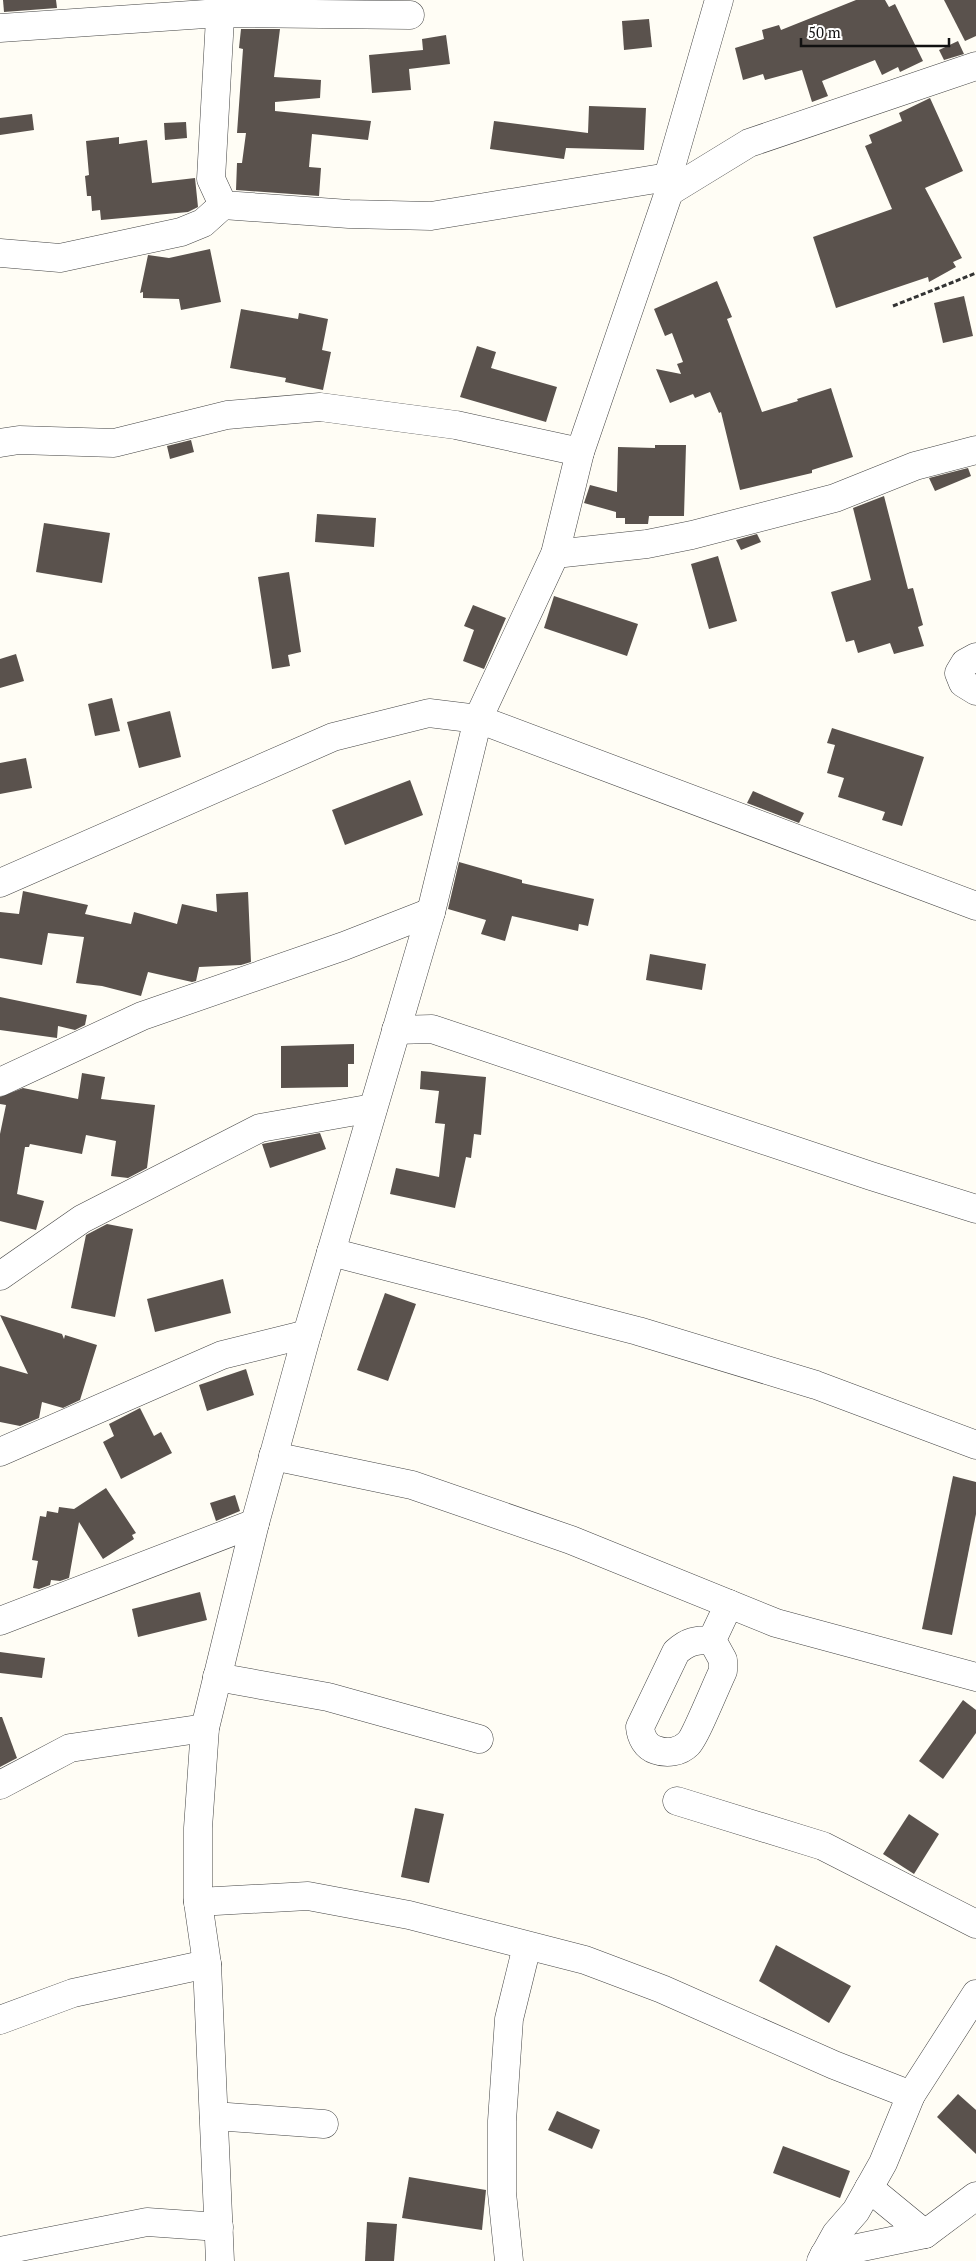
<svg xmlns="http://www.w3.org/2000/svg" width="976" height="2261" viewBox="0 0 976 2261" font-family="'PT Serif',serif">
  <rect width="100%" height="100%" fill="#fffdf5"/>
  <g fill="#5a524d">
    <path d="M3,0H56L57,8L4,12Z"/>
    <path d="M856,0H885L889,7L895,4L923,61L900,72L898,67L882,75L875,60L822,81L828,96L812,102L802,70L765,80L763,74L743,80L735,48L764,39L762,30L779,25L781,30Z"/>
    <path d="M944,0H976V36L965,41Z"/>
    <path d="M649,19L652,47L624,50L622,21Z"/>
    <path d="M241,29H280L274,77L321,80L320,98L275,102V111L371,121L368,140L312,134L309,167L321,168L319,196L236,190L237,163H242L246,133H237L243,49L239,48Z"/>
    <path d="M446,35L450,64L409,69L411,90L372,93L369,55L423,50L422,39Z"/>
    <path d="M958,41L964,54L944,60L939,50Z"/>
    <path d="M930,98L963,171L925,188L962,258L953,262L956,267L929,282L928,277L836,308L813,237L892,209L865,146L872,143L869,135L902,121L899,113Z"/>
    <path d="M589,106L646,108L644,150L566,148L564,159L490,149L494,121L588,133Z"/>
    <path d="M32,114L34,130L0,135V118Z"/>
    <path d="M186,122L187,138L165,140L164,123Z"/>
    <path d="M119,137V144L147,140L152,183L195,178L198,207L188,212L101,220L100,210L92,211L91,196H87L85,176L89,175L86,141Z"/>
    <path d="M210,249L221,302L181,310L179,299L143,298V292L140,293L148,255L169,258Z"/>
    <path d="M717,281L732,317L727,319L762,412L798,401L797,399L831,388L853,457L812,470V473L740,490L721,412L719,413L710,392L695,398L693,394L670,403L656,369L681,374L677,364L683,362L672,333L665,336L654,309Z"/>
    <path d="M964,296L973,336L943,343L934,303Z"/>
    <path d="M241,309L298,319L299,313L328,319L322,350L331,352L323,390L285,382L286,378L230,368Z"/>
    <path d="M477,346L496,352L491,368L557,387L546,422L460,397Z"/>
    <path d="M191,440L194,452L170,459L167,446Z"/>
    <path d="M655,445H686L684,516H649L648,524H625V518H616V512L584,503L590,485L617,492L618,447L655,448Z"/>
    <path d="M968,468L971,476L935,491L929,478Z"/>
    <path d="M884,496L908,589L913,588L923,625L918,627L924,646L894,654L890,643L858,653L854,640L846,642L831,592L871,580L853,508Z"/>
    <path d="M317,514L376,518L374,547L315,542Z"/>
    <path d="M44,523L110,533L102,583L36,572Z"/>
    <path d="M757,534L761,542L741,550L736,540Z"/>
    <path d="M718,556L737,621L709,629L691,564Z"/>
    <path d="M289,572L301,652L288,655L290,666L272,669L258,577Z"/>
    <path d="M554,596L638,624L627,656L544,628Z"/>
    <path d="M473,605L506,618L484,669L463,661L474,630L464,626Z"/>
    <path d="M16,654L24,681L0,688V659Z"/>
    <path d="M112,698L120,731L95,736L88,704Z"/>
    <path d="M170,711L181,757L139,768L127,722Z"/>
    <path d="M832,728L924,757L902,826L882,820L885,812L838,797L844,778L827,773L835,745L827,743Z"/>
    <path d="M26,758L32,788L0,794V763Z"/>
    <path d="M410,780L423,815L345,845L332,810Z"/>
    <path d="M753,791L804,813L799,823L747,803Z"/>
    <path d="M459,862L522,880V883L594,899L588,926L579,924L578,931L512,916L505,941L481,934L486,920L448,909Z"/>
    <path d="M23,891L88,905L85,914L131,924L134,912L177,924L182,904L217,912L216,894L248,892L251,962L241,965L199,967L196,981L192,982L148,972L141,996L102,986L76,983L84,937L48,933L42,965L0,958V912L19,914Z"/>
    <path d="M650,954L706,964L702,990L646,980Z"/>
    <path d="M0,997L87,1015L85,1025L75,1030L58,1026L57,1038L0,1030Z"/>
    <path d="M354,1044V1064H348V1087L281,1088V1046Z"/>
    <path d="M421,1071L486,1077L481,1135L474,1134L471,1158L466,1157L455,1208L390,1194L396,1168L439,1177L445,1124L435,1123L439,1091L420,1089Z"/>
    <path d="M82,1073L105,1077L101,1099L155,1105L147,1168L128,1178L111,1176L116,1141L86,1135L82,1154L30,1144L29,1147H25L17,1194L44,1201L36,1230L0,1221V1134L6,1105L0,1104V1097L23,1088L78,1099Z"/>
    <path d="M320,1133L326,1149L270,1168L262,1144Z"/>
    <path d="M107,1224L133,1229L115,1317L71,1308L86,1235Z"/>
    <path d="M223,1279L231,1313L155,1332L147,1299Z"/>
    <path d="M385,1293L416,1304L388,1381L357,1370Z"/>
    <path d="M0,1315L62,1334L64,1339L65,1335L97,1345L80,1400L63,1408L42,1402L39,1418L20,1426L0,1422V1366L28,1374Z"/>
    <path d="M246,1369L254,1395L207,1411L199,1385Z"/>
    <path d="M140,1408L154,1436L161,1432L172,1453L121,1479L103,1442L114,1436L109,1424Z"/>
    <path d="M953,1476L976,1482V1514L952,1635L922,1629Z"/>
    <path d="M106,1488L136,1533L132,1535L134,1539L103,1559L79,1522L69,1578L60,1581L51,1580L50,1585L39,1589L33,1588L38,1561L32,1560L40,1516L46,1517L47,1511L58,1513L59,1507L74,1509Z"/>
    <path d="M235,1495L240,1511L216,1521L210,1503Z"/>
    <path d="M200,1592L207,1620L138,1637L132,1609Z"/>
    <path d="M0,1652L45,1658L42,1678L0,1673Z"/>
    <path d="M963,1700L976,1710V1733L943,1779L919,1761Z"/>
    <path d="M0,1717H2L17,1758L0,1767Z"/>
    <path d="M415,1808L444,1814L429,1883L401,1877Z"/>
    <path d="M909,1814L939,1834L914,1874L883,1854Z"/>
    <path d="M776,1945L851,1986L829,2023L759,1981Z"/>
    <path d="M958,2094L976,2110V2154L937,2117Z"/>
    <path d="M557,2111L600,2130L592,2149L548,2130Z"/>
    <path d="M783,2146L850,2171L840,2198L773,2173Z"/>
    <path d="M409,2177L486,2190L482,2230L402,2218Z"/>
    <path d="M367,2222L397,2224L394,2261H365Z"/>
  </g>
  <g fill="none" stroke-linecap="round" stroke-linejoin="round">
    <defs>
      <g id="minor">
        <path d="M221,0L211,179L223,205L349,214L431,216L668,177"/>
        <path d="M0,28L220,13L410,15"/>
        <path d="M669,192L749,143L976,66"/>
        <path d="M0,253L60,258L181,232L203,223L223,205"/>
        <path d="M0,443L19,440L114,443L227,415L320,407L456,425L580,452"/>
        <path d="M555,554L647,544L692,535L835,498L915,466L976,450"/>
        <path d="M976,657L965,663L959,673L963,683L976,691"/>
        <path d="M0,883L333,737L429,713L478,719L976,906"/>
        <path d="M396,1030L432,1029L871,1176L976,1209"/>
        <path d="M0,1082L142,1016L344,946L431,912"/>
        <path d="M331,1252L638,1331L816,1385L976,1445"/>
        <path d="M0,1276L82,1219L260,1128L373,1108"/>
        <path d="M0,1452L222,1355L307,1334"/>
        <path d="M273,1456L412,1485L571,1540L776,1623L976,1677"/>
        <path d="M0,1621L255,1523"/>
        <path d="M712,1640C696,1640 688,1641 676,1652L640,1727C641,1737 646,1747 656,1750C667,1754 680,1752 688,1744C695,1738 717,1683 723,1671V1660L712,1640L729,1604"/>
        <path d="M217,1677L328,1697L479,1739"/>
        <path d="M0,1785L70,1748L205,1728"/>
        <path d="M677,1801L823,1846L976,1924"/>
        <path d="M198,1902L308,1896L409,1915L585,1960L662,1989L834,2065L911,2095"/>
        <path d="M0,2020L73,1993L207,1964"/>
        <path d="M214,2116L324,2124"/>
        <path d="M869,2188L925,2234"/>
        <path d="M0,2251L147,2222L219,2227"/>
        <path d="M824,2255L925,2234L976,2196"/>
        <path d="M220,2261L207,1964L198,1902V1828L205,1728L255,1523L307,1334L431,912L478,719L555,554L580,452L669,192L668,177L719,0"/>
        <path d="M509,2261L502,2193V2121L509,2019L527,1946"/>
        <path d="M821,2261L836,2234L856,2211L883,2163L911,2095L976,1994"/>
      </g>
    </defs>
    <use href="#minor" stroke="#444" stroke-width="29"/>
    <path stroke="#333" stroke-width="3" stroke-dasharray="5 2.5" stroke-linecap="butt" d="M893,306L976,273"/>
    <use href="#minor" stroke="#fff" stroke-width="28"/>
  </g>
  <path d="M801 38v8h148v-8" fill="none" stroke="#111111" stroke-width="2.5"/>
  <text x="808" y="38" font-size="15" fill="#111111" stroke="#ffffff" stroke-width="4" paint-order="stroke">50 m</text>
</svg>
